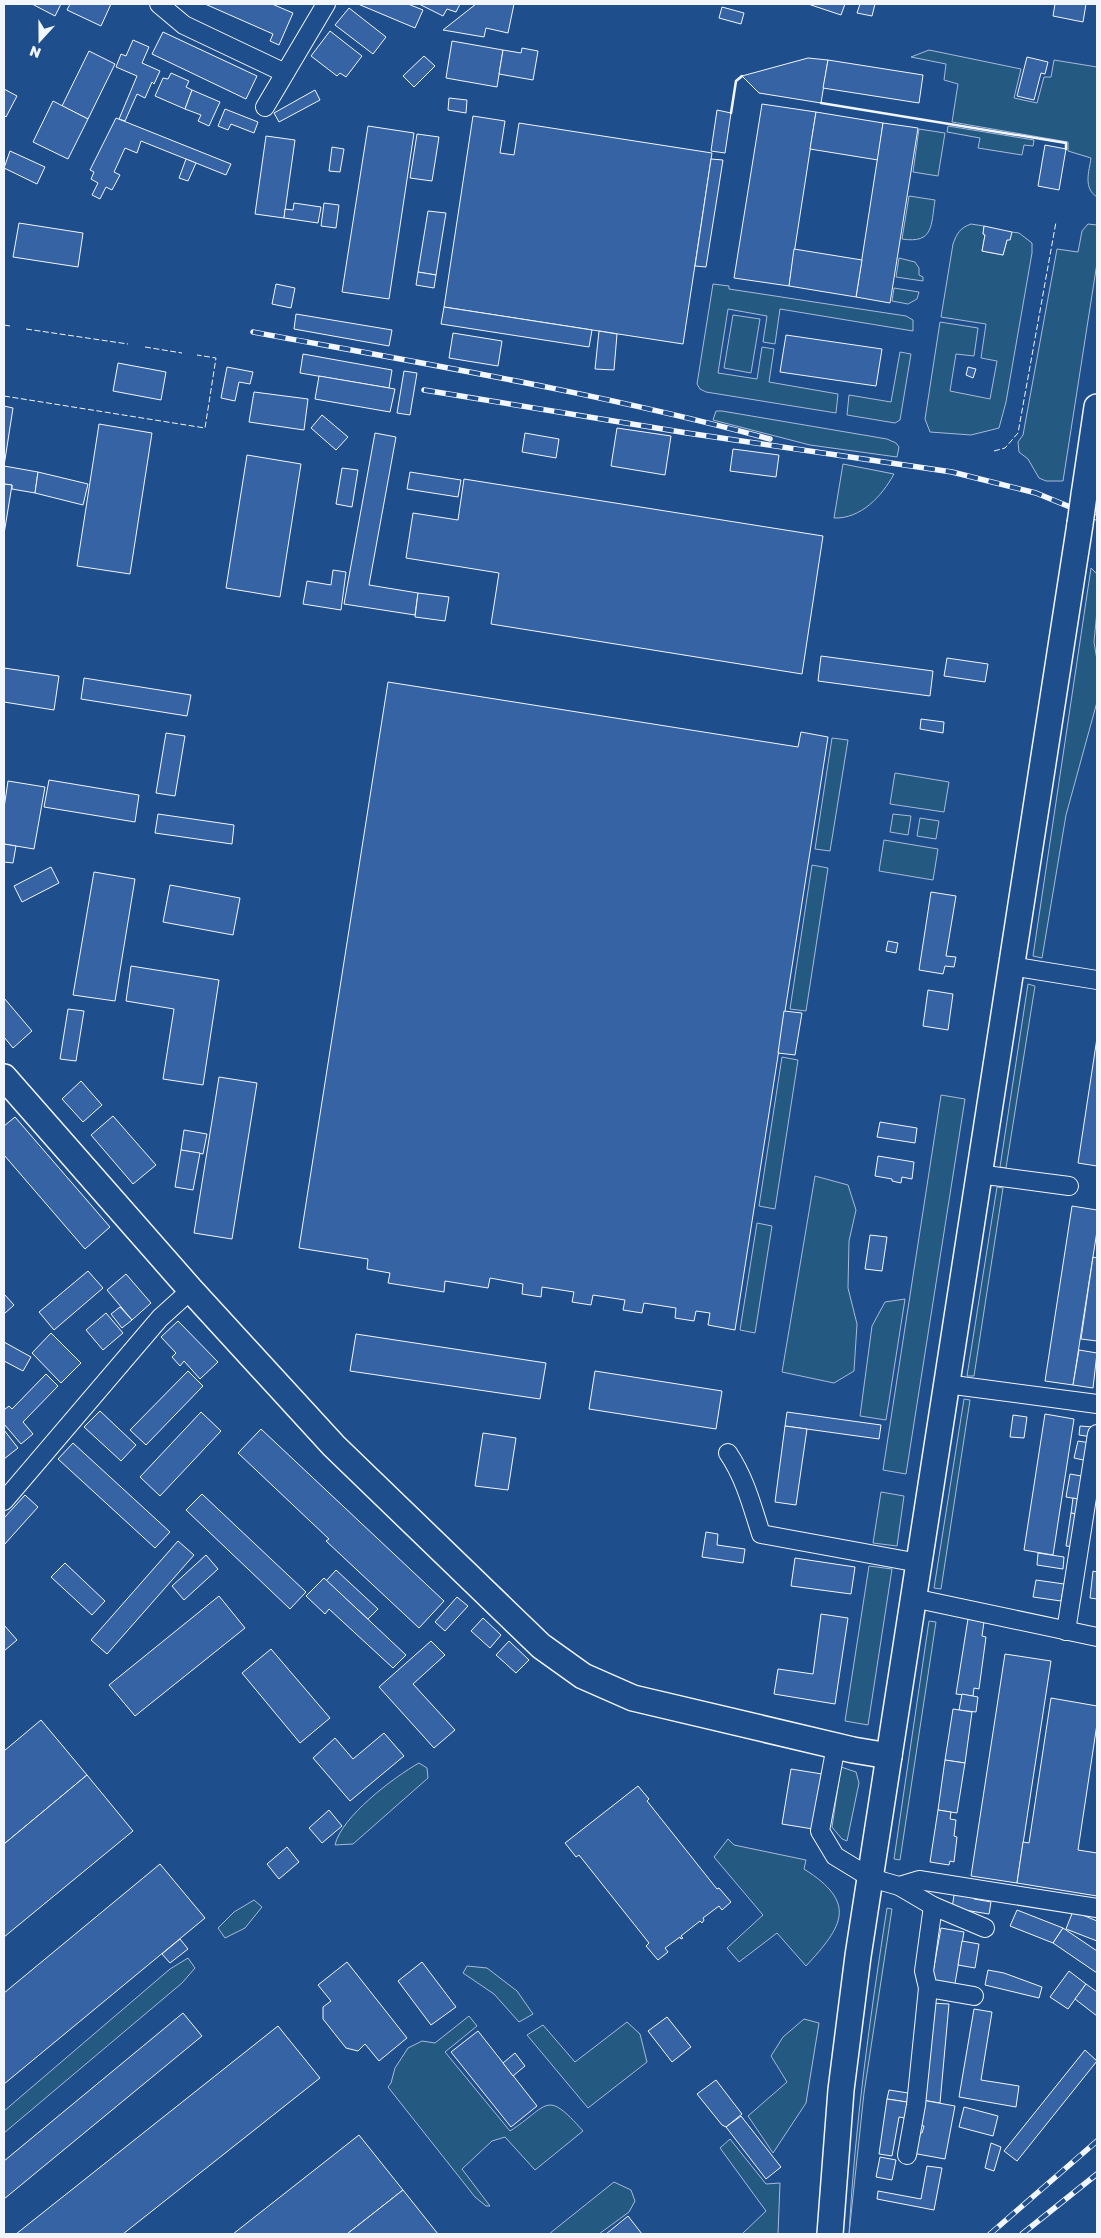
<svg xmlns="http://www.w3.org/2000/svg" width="1101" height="2238" viewBox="0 0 1101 2238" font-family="'Golos Text',sans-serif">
  <rect width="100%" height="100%" fill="#1f4e8c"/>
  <g fill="#245a82" stroke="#a8bbd7">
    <path d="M929,50L1021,69L1014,98L1037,103L1044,77H1051L1054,60L1097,67V197C1083,188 1089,172 1091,158L1068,151V142L952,122L958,84L944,80L946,64L911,57Z"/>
    <path d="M948,126L1034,140L1033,146L1024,145L1022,155L978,148L980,138L947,132Z"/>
    <path d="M919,129L945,133L938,176L913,172Z"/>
    <path d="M909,196L935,200C931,225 934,244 902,239Z"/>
    <path d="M971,224L984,226L983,234L985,235L982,251L1003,255L1007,240L1012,232L1019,233L1032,243V253L1006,402L999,428L971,435L930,432L925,419L940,322L978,328L974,356L956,354L950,391L990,399L997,361L981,358L986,324L941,317L953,244C957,233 960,228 971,224Z"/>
    <path d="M1088,224L1097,225V263L1063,481H1046L1039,478L1028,459L1019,452L1018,442L1023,435L1057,249L1078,252L1082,231Z"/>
    <path d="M899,258L915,262L919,268V275L923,277V281L896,277Z"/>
    <path d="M713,284L729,286V289L906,316L913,320V331L780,309L775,344L763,342L767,316L728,309L718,373L757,379L762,347L774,349L769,382L838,394L836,413L706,392L700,389L697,384Z"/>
    <path d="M894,288L919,292L917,299L908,304L892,301Z"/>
    <path d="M733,315L760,319L751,373L724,368Z"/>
    <path d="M900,352L911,354L900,420L895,423L847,415L849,395L891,402Z"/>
    <path d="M716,411H722L887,439L896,443L899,447L897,457L810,445L713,420Z"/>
    <path d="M843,464L894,474C882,496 861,519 834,518Z"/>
    <path d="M1091,568L1097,574V611L1094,642L1097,660V702L1066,815L1042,958L1033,956Z"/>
    <path d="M832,738L848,740L830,851L815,849Z"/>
    <path d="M895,773L949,782L944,812L890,804Z"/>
    <path d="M893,814L911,816L908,835L890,832Z"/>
    <path d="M920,818L939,821L936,839L917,836Z"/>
    <path d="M884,840L938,849L933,880L879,871Z"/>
    <path d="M812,865L828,868L806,1011L790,1009Z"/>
    <path d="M1028,984L1035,986L1006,1168L1000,1167Z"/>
    <path d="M782,1057L798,1060L775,1209L759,1206Z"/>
    <path d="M941,1095L965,1099L906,1474L883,1470Z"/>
    <path d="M815,1176L848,1185L856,1210L849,1241L848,1288L857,1324L854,1371L834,1383L782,1372Z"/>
    <path d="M997,1187L1003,1188L974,1376H967Z"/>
    <path d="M757,1223L772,1226L755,1333L740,1330Z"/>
    <path d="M905,1299L886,1420L860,1416L872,1326L885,1302Z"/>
    <path d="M964,1399L970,1400L941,1589L934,1588Z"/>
    <path d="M881,1492L904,1496L897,1546L873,1543Z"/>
    <path d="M869,1566L892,1569L868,1725L845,1721Z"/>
    <path d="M929,1621L936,1622L900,1860L894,1859Z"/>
    <path d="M419,1763L427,1768L428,1778L353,1844L335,1845C341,1817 394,1777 419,1763Z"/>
    <path d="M841,1767L856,1772L859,1783L847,1841L842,1839L832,1827Z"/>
    <path d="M728,1839L734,1845L806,1860L804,1869C858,1903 843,1926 806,1966L777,1933L739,1962L727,1948L763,1915L714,1857Z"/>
    <path d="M254,1900L262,1907L245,1928L225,1938L218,1928L234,1912Z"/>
    <path d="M887,1908L892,1909L864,2093L849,2234C855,2124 870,2017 887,1908Z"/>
    <path d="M188,1958L195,1968L182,1983L4,2133V2111L170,1969Z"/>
    <path d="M467,1966L487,1968L517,1991L533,2014L519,2022L494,1994L463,1973Z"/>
    <path d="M469,2016L477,2026L445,2052L510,2131C549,2106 545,2088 583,2131L535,2170L505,2137L492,2141L462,2169L490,2206H486L475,2197L388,2087L391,2083L395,2068L408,2048L422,2041L435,2043Z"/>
    <path d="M804,2019L819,2023L806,2103L773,2153L748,2116L787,2082L771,2056L783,2037Z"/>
    <path d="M627,2022L640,2034L647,2062L588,2108L527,2035L543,2025L575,2062Z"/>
    <path d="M730,2139L766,2184L780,2183L778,2234H742L766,2211L720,2148Z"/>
    <path d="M614,2182L631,2190L635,2201L629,2212L599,2234H549Z"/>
  </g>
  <g fill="#3563a3" stroke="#f2f6ff">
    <path d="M32,4H61L55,16Z"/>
    <path d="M70,4H111L101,26L67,10Z"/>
    <path d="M205,4H272L293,13L279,45L270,41L273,34Z"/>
    <path d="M358,4H408L423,10L415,28Z"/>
    <path d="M419,4H460L456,12L447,9L443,16Z"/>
    <path d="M476,4H514L508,33L486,28L484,37L443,30Z"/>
    <path d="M808,4H845L841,15Z"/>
    <path d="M860,4H875L872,16L857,13Z"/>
    <path d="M1055,4H1086L1083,22L1053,16Z"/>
    <path d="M722,7L744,13L741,24L719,18Z"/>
    <path d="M349,8L386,37L373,54L335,25Z"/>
    <path d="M330,31L362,56L346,77L340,73L337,76L311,56Z"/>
    <path d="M163,32L257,76L246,99L152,54Z"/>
    <path d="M133,40L149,47L142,63L160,71L154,84L152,82L145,98L137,94L125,121L119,119L137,76L116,67L121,54L126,56Z"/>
    <path d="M452,41L503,50L497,87L446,78Z"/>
    <path d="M522,48L538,51L533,80L499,74L503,50L521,53Z"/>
    <path d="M89,51L115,64L88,119L62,106Z"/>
    <path d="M424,56L435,66L414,87L403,76Z"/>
    <path d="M1027,57L1048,62L1045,74L1041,73L1034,100L1017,96Z"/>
    <path d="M808,58L828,60L821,103L759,93L742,76Z"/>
    <path d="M828,60L923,75L919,103L823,88Z"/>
    <path d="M171,73L189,81L186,87L192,90L185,109L155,96L163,78L168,79Z"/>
    <path d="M4,89L17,96L6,117L4,115Z"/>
    <path d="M192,90L220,102L209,126L198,121L201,115L185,109Z"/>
    <path d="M315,90L320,100L279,122L274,113Z"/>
    <path d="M449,98L467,100L466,113L448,110Z"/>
    <path d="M53,101L88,119L68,159L33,142Z"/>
    <path d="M762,104L816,112L789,286L734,278Z"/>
    <path d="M225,109L258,122L254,133L231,124L228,130L218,126Z"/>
    <path d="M717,110L731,113L725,153L711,151Z"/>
    <path d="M816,112L883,123L878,160L810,149Z"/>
    <path d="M473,116L505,121L500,153L514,155L519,123L712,153L683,344L444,307Z"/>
    <path d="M116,118L231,164L226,175L141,141L137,153L125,148L114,172L120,175L112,190L106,187L100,199L92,195L98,183L91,179L94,172L90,170Z"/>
    <path d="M883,123L918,128L890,303L856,297Z"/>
    <path d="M368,126L414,133L389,299L342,292Z"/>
    <path d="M417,134L439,137L432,181L410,178Z"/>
    <path d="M266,136L295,140L284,218L255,214Z"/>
    <path d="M1045,145L1066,149L1059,190L1038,186Z"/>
    <path d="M332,147L344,149L340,172L329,171Z"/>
    <path d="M10,151L45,167L37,184L4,168Z"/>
    <path d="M186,159L196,163L188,181L179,178Z"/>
    <path d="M711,159L723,160L706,267L695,266Z"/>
    <path d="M294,203L321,207L318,223L284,218L285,209L293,210Z"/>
    <path d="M324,203L339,205L336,228L321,226Z"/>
    <path d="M428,211L446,213L436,275L418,272Z"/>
    <path d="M19,223L83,233L78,267L13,257Z"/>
    <path d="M984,226L1012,232L1010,240H1007L1003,255L982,251L985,235L983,234Z"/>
    <path d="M794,249L862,260L856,297L789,286Z"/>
    <path d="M418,272L436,275L434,288L416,285Z"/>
    <path d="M276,284L295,288L291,308L272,304Z"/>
    <path d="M444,307L592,330L589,347L441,324Z"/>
    <path d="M296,314L392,330L389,346L294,329Z"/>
    <path d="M599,331L617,334L614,370L595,369Z"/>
    <path d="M453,333L502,341L498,366L449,358Z"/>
    <path d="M786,335L882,349L876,386L780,372Z"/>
    <path d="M303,354L392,370L389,388L300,373Z"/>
    <path d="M118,363L166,372L161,400L113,391Z"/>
    <path d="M227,367L253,372L250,384L239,382L235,401L221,398Z"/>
    <path d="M968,367L976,369L973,378L966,375Z"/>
    <path d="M404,371L417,373L410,415L397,413Z"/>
    <path d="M319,376L395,389L390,412L315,399Z"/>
    <path d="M254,392L308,399L304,430L249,422Z"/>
    <path d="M4,406L13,408L4,466Z"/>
    <path d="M322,415L348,437L336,450L311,428Z"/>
    <path d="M99,424L152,433L130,574L77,566Z"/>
    <path d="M617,428L671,436L665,475L611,466Z"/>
    <path d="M375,433L396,437L369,585L418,593L415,615L344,604Z"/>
    <path d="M525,433L559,439L556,458L522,452Z"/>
    <path d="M733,449L779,455L776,477L730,471Z"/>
    <path d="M247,455L301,464L280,597L226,588Z"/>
    <path d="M4,466L38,472L35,493L12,489V485L4,484Z"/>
    <path d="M342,468L358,470L352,507L336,504Z"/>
    <path d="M38,472L88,484L83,505L35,493Z"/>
    <path d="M410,472L461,480L458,497L407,489Z"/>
    <path d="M464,479L823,536L802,674L491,624L499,573L406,558L413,513L458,520Z"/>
    <path d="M4,484L12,485L4,534Z"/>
    <path d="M333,570L346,572L341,610L303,604L307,581L331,585Z"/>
    <path d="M418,593L449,597L445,621L415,617Z"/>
    <path d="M821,656L933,671L930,696L818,681Z"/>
    <path d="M947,658L988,664L985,682L944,676Z"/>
    <path d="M4,668L59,676L54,710L4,702Z"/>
    <path d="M84,678L191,695L187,716L81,699Z"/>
    <path d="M388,682L798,747L801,732L828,737L735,1330L708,1325L710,1313L696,1311L694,1321L675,1318L676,1308L644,1303L642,1313L623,1310L625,1300L593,1295L591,1305L572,1302L574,1292L542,1287L541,1297L522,1294L523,1284L490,1278L488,1288L445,1281L444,1292L388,1283L390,1273L367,1269L368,1259L299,1248Z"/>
    <path d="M921,719L944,722L943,733L920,729Z"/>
    <path d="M166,733L185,736L175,796L156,793Z"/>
    <path d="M49,780L139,795L135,822L44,807Z"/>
    <path d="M8,781L45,787L34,849L4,844V808Z"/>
    <path d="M158,814L234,825L232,844L155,833Z"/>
    <path d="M4,844L16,846L13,863L4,862Z"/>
    <path d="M51,867L59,883L22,902L14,886Z"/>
    <path d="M94,872L135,879L115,1001L73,995Z"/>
    <path d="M170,885L240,898L233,935L163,922Z"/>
    <path d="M931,892L956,896L946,956L956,957L954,967L945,966L943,974L919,970Z"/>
    <path d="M888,941L898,943L896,953L886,951Z"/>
    <path d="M131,966L219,980L203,1085L163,1079L174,1009L126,1001Z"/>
    <path d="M928,990L953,994L948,1030L923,1026Z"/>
    <path d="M4,998L32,1031L13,1048L4,1037Z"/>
    <path d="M68,1009L84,1011L76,1061L60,1059Z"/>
    <path d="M784,1011L802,1013L795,1055L778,1053Z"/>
    <path d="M1097,1038V1166L1078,1163Z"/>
    <path d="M219,1077L257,1083L232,1239L194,1233Z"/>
    <path d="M81,1081L102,1105L83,1122L62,1099Z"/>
    <path d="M113,1116L156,1165L133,1184L91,1135Z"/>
    <path d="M15,1117L110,1227L85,1249L4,1155V1126Z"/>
    <path d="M880,1122L917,1128L915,1143L877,1137Z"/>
    <path d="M184,1130L207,1134L203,1154L181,1150Z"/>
    <path d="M181,1150L200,1153L193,1190L175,1187Z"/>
    <path d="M878,1156L914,1162L912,1179L902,1177L901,1183L892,1181V1179L875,1176Z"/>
    <path d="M1072,1206L1097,1210V1231L1073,1385L1045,1381Z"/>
    <path d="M870,1235L887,1237L882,1271L865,1269Z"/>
    <path d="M1093,1257L1097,1258V1341L1081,1339Z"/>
    <path d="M88,1271L103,1288L54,1330L39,1312Z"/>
    <path d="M126,1274L151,1303L132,1320L107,1290Z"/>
    <path d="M4,1294L14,1305L4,1314Z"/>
    <path d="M120,1307L132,1320L122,1328L111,1314Z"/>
    <path d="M106,1313L123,1333L103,1350L86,1330Z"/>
    <path d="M178,1321L218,1362L200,1379L184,1361L180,1366L172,1357L176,1353L161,1337Z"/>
    <path d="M51,1333L81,1363L61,1383L32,1353Z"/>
    <path d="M356,1334L546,1363L540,1399L350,1371Z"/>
    <path d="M4,1342L31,1357L23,1371L4,1361Z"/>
    <path d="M1079,1350L1097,1353L1093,1388L1073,1385Z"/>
    <path d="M188,1371L203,1386L146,1445L130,1430Z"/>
    <path d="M595,1371L722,1391L716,1429L589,1409Z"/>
    <path d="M46,1374L58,1386L23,1422L33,1434L21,1444L4,1424V1410L9,1406L12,1409Z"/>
    <path d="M100,1411L136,1445L121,1461L84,1427Z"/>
    <path d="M201,1412L221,1431L160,1496L140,1477Z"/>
    <path d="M787,1412L881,1425L879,1439L785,1426Z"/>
    <path d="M1045,1414L1074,1419L1053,1555L1024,1550Z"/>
    <path d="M1013,1415L1027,1417L1024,1438L1010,1437Z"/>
    <path d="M785,1426L807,1429L796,1505L775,1502Z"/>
    <path d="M1080,1426L1093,1427L1092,1437L1079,1435Z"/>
    <path d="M261,1429L444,1601L419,1628L326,1541L329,1539L238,1453Z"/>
    <path d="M4,1430L18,1448L4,1459Z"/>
    <path d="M483,1433L516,1438L508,1490L475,1486Z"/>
    <path d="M1078,1441L1091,1443L1088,1461L1074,1458Z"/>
    <path d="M73,1443L170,1532L155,1548L58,1459Z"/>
    <path d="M1070,1474L1087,1477L1083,1500L1066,1497Z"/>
    <path d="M202,1494L306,1592L290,1609L186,1510Z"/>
    <path d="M25,1495L38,1507L4,1545V1518Z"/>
    <path d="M1073,1498L1083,1500L1081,1515L1071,1513Z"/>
    <path d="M1071,1513L1081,1515L1076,1547L1066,1546Z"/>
    <path d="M706,1532L718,1534L717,1545L745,1549L743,1563L702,1557Z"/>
    <path d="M178,1541L194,1555L107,1654L91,1640Z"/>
    <path d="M1038,1553L1064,1557L1063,1569L1037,1565Z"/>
    <path d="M206,1555L218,1569L184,1600L172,1586Z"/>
    <path d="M795,1558L855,1567L851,1594L791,1586Z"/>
    <path d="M65,1563L105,1601L92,1615L51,1577Z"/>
    <path d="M336,1570L378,1609L368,1619L326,1581Z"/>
    <path d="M1093,1571L1097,1572V1599L1090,1598Z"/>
    <path d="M324,1578L406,1655L393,1668L329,1609L325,1614L306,1596Z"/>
    <path d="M1036,1580L1064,1584L1061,1601L1033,1597Z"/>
    <path d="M219,1596L245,1628L135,1716L109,1685Z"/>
    <path d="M457,1597L468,1606L445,1631L435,1622Z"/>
    <path d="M821,1614L848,1618L835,1704L774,1694L778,1669L813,1674Z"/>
    <path d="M483,1618L501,1635L490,1648L471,1631Z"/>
    <path d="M968,1619L984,1622L982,1636L986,1637L979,1689L974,1688L973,1696L956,1694Z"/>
    <path d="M4,1625L17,1640L4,1651Z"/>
    <path d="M431,1641L445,1655L413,1684L455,1730L434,1748L379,1687Z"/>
    <path d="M509,1641L529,1660L516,1673L496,1655Z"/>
    <path d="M271,1649L330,1718L300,1743L242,1673Z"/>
    <path d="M1005,1654L1051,1661L1017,1883L971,1876Z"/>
    <path d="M962,1694L978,1697L976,1712L959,1710Z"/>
    <path d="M1051,1698L1097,1706V1724L1078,1850L1097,1853V1896L1017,1883L1023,1842L1029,1843Z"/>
    <path d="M953,1709L972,1712L965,1763L945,1760Z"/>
    <path d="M41,1720L87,1775L4,1844V1751Z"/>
    <path d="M384,1733L404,1756L350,1801L313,1758L335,1738L353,1759Z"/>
    <path d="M945,1760L965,1763L957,1813L938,1810Z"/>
    <path d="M791,1769L822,1774L813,1829L782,1824Z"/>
    <path d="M87,1775L133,1831L4,1937V1844Z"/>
    <path d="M638,1786L649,1799L647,1801L717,1889L719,1888L731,1902L722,1910L719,1906L703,1918L704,1920L702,1923L700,1921L681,1936L683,1938L681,1939L680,1937L665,1948L668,1952L658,1960L646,1946L649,1943L579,1855L576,1857L565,1843Z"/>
    <path d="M329,1810L342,1826L322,1843L309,1828Z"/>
    <path d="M938,1810L951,1812L950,1819L956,1820L954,1836L957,1837L954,1862L950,1861L949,1865L930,1862Z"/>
    <path d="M287,1847L299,1862L279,1879L267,1864Z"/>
    <path d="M160,1864L205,1918L4,2084V1993Z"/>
    <path d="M955,1889L975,1892L974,1899L991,1902L989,1914L952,1908Z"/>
    <path d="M1017,1910L1063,1928L1053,1943L1010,1926Z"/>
    <path d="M1073,1911L1097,1921V1941L1066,1929Z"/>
    <path d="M941,1928L964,1932L954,1989L931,1984Z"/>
    <path d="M1063,1928L1097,1951V1973L1053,1943Z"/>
    <path d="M180,1939L188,1949L170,1963L162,1954Z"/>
    <path d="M962,1941L979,1944L975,1968L958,1965Z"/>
    <path d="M347,1962L407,2038L379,2061L365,2044L358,2051L346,2048L323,2019V2007L331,2001L318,1985Z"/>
    <path d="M422,1962L456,2007L431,2025L398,1981Z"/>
    <path d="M988,1970L1004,1973L1042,1987L1039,1998L985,1985Z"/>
    <path d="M1069,1971L1086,1984L1068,2009L1050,1997Z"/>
    <path d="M1086,1984L1097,1992V2016L1075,1999Z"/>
    <path d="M931,2003L949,2004L940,2103L922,2100Z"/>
    <path d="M974,2009L992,2012L981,2080L1019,2086L1016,2107L959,2097Z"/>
    <path d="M183,2013L202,2036L4,2199V2161Z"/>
    <path d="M667,2017L691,2047L672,2062L648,2031Z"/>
    <path d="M278,2026L320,2078L123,2234H16Z"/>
    <path d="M478,2031L537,2106L511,2127L451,2052Z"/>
    <path d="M1085,2050L1097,2061L1017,2161L1004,2151Z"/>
    <path d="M515,2053L525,2066L513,2076L503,2063Z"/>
    <path d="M716,2080L742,2114L726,2127L722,2125L697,2094Z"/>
    <path d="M889,2090L908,2093L907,2102L887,2099Z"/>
    <path d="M887,2099L907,2102L905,2118L899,2117L892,2156L879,2154Z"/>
    <path d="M922,2100L955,2106L945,2159L912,2153L916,2132L922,2133L924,2126L918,2125Z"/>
    <path d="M964,2107L998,2116L993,2136L959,2127Z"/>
    <path d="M741,2116L781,2167L766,2179L726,2127Z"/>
    <path d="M359,2135L403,2190L347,2234H233Z"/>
    <path d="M991,2143L1001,2147L994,2171L985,2168Z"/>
    <path d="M880,2157L896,2160L892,2180L876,2177Z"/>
    <path d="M927,2166L942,2168L934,2210L877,2199L878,2191L921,2199Z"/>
    <path d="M403,2190L438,2234H347Z"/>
    <path d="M628,2216L642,2234H606Z"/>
  </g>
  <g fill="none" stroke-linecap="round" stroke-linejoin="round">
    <defs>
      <g id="street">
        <path d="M159,4L184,25L285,73"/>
        <path d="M265,107L326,4"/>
        <path d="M1010,966L1097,980"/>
        <path d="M978,1174L1069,1186"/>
        <path d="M946,1384L1097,1404"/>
        <path d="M728,1453C745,1478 752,1506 761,1534L919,1563"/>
        <path d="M4,1501L160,1318L191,1290"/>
        <path d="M913,1598L1097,1637"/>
        <path d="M1066,1631L1097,1434"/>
        <path d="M836,1746L820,1831L835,1856L871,1878L899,1886L919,1880L1097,1908"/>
        <path d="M899,1886L933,1906L985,1928"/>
        <path d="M933,1906L924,1971L928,1988L974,1996"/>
        <path d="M907,2155L916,2105L928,1988"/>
      </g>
      <g id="secondary">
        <path d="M1084,495L1097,407"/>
        <path d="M4,1077L191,1290L334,1446L541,1646L583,1676L633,1698L853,1750L889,1756"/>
        <path d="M830,2234L841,2090L858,1956L1080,524"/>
      </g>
    </defs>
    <use href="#street" stroke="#f2f6ff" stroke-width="20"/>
    <use href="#secondary" stroke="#f2f6ff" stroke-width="28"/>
    <use href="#street" stroke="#1f4e8c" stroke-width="18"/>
    <use href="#secondary" stroke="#1f4e8c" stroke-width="25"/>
    <defs>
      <g id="rail">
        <path d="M253,332C426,364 600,393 770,439"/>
        <path d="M424,390L687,433L952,472L1036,493L1097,518"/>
        <path d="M990,2234L1097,2141"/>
        <path d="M1022,2234L1097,2174"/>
      </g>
    </defs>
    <use href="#rail" stroke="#f2f6ff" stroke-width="5.5"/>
    <use href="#rail" stroke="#1f4e8c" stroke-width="4" stroke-dasharray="11" stroke-linecap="butt"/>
    <defs>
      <path id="secondary-bridge" d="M1080,524L1084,495"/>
    </defs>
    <use href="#secondary-bridge" stroke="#f2f6ff" stroke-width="28" stroke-linecap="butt"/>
    <use href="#secondary-bridge" stroke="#1f4e8c" stroke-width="25"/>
    <g stroke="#f2f6ff" stroke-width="1" stroke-dasharray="6 2.5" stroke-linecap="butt">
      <path d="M4,325L10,326"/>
      <path d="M26,329L128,344"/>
      <path d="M145,347L182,353"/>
      <path d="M4,396L205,428L216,358L197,355"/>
      <path d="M994,451L1005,448L1018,433L1056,222"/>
    </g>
    <g stroke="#f2f6ff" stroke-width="2.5">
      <path d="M821,103L1066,143V149"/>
      <path d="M731,113L736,81L742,76"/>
    </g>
  </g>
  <rect width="1101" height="2238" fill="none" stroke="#f2f6ff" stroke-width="10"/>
  <g transform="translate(40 40) rotate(201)" stroke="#1f4e8c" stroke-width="4" paint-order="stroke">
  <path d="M0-4L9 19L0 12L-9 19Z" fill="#f2f6ff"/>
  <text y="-8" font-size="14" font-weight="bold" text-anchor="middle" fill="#f2f6ff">N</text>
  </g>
</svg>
